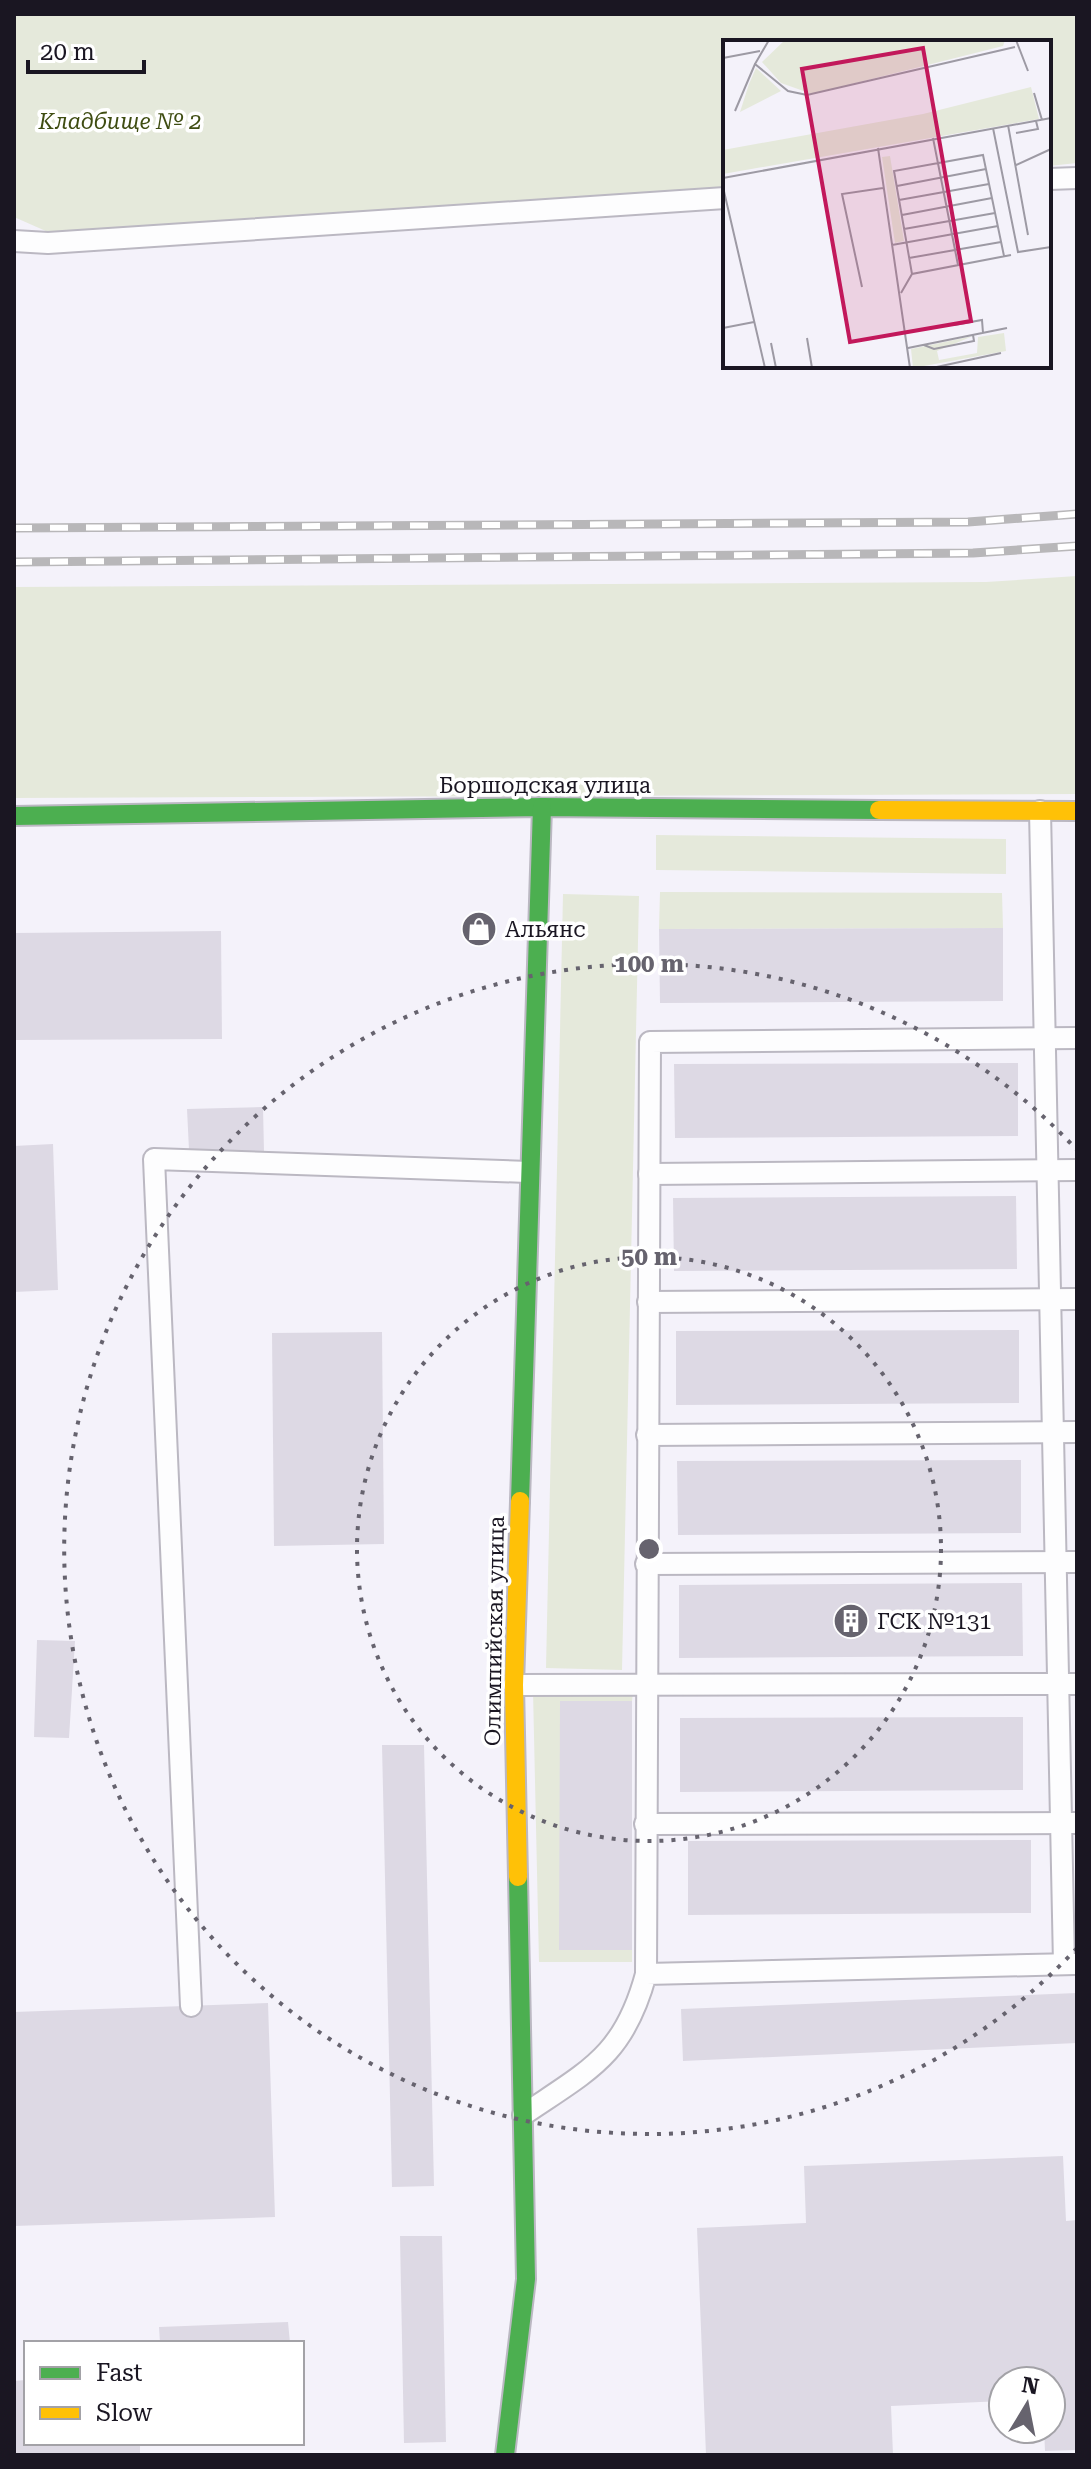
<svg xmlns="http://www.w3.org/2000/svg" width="1091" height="2469" viewBox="0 0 1091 2469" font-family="'Roboto Serif',serif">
  <rect width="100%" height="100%" fill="#f4f2fa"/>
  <g fill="#e5e9db">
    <path d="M14,14H1077V163L1049,166V42H725V188L48,232L14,217Z"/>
    <path d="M1077,576V794L14,798V587L986,582Z"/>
    <path d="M656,835L1006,839V874L656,870Z"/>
    <path d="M660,892L1002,893L1003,928L659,929Z"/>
    <path d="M563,894L639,896L622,1670L546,1668Z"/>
    <path d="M533,1691L633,1692L632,1701H560L632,1950V1962H539Z"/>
  </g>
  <g fill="#ddd9e4">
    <path d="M1003,928V1001L660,1003L659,929Z"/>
    <path d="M221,931L222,1039L14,1040V933Z"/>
    <path d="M1018,1063V1136L675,1138L674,1064Z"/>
    <path d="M263,1107L264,1152L189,1150L187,1109Z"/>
    <path d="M53,1144L58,1290L14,1292V1146Z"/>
    <path d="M1016,1196L1017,1269L674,1271L673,1198Z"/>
    <path d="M1019,1330V1403L676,1405V1331Z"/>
    <path d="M382,1332L384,1544L274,1546L272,1333Z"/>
    <path d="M1021,1460V1533L678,1535L677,1461Z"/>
    <path d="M1022,1583L1023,1656L679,1658V1585Z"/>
    <path d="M37,1640L75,1641L69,1738L34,1737Z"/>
    <path d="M560,1701H632V1950H559Z"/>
    <path d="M1023,1717V1790L680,1792V1718Z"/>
    <path d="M382,1745H424L434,2186L392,2187Z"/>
    <path d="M1031,1840V1913L688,1915V1841Z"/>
    <path d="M1077,1993V2043L683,2061L681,2009Z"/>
    <path d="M268,2003L275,2217L14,2226V2012Z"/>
    <path d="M1063,2156L1066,2221L1077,2220V2450L1045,2451L1044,2429H1051V2381H1003V2401L891,2406L893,2455H706L697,2228L806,2223L804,2166Z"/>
    <path d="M400,2236H442L446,2442L404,2443Z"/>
    <path d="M288,2322L290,2343H160L159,2327Z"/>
    <path d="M26,2380V2443H140V2455H14V2381Z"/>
  </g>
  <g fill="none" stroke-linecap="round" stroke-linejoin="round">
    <defs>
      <g id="lane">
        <path d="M1049,179L1077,178"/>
        <path d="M14,241L48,243L725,198"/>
        <path d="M1040,811L1064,1964"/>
        <path d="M649,1174L1077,1170"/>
        <path d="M648,1302L1077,1299"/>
        <path d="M647,1435L1077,1432"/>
        <path d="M646,1564L1077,1562"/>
        <path d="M514,1685L1077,1684"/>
        <path d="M645,1824L1077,1823"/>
        <path d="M646,1974L650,1042L1077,1038"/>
        <path d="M191,2006L154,1159L528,1172"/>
        <path d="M523,2115C589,2070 624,2056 646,1974L1075,1964"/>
      </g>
      <g id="fast">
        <path d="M14,816L542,807L879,810"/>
        <path d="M520,1501L542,807"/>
        <path d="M505,2455L526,2279L518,1877"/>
      </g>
      <g id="slow">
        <path d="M879,810L1077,811"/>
        <path d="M518,1877L514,1685L520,1501"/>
      </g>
    </defs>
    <use href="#lane" stroke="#bbb8c2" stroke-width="24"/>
    <use href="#fast" stroke="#bbb8c2" stroke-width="22"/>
    <use href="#slow" stroke="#bbb8c2" stroke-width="22"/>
    <use href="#lane" stroke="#fdfdfe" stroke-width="20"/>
    <use href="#fast" stroke="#4caf50" stroke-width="18"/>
    <use href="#slow" stroke="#ffc107" stroke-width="18"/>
    <defs>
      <g id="rail">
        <path d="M14,528L968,522L1077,514"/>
        <path d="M14,562L973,553L1077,546"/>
      </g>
    </defs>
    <use href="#rail" stroke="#b8b7b9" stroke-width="9"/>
    <use href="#rail" stroke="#fff" stroke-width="6" stroke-dasharray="18" stroke-linecap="butt"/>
  </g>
  <g fill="none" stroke="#66636e" stroke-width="4" stroke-dasharray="4 8">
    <circle cx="649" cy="1549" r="292"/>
    <path d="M1077 1948A585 585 0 1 1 1077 1150"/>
  </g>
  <defs>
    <symbol id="shop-disc" viewBox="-11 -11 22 22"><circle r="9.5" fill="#66636e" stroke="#fff"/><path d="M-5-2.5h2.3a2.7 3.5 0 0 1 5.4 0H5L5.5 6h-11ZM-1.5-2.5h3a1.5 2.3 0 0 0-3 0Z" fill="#fff"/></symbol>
    <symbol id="building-disc" viewBox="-11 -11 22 22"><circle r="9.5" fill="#66636e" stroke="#fff"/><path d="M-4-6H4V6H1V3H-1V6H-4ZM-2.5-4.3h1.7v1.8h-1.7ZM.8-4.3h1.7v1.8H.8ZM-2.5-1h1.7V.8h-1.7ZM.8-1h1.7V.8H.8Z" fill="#fff"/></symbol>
  </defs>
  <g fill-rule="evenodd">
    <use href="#shop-disc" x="459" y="909" width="40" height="40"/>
    <use href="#building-disc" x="831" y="1601" width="40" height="40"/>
  </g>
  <g text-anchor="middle" stroke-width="7" stroke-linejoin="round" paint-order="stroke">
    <g font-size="22" font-style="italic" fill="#3f4d12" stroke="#fff">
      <text x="120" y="129">Кладбище № 2</text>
    </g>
    <g font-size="22" fill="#1a1622" stroke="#fff">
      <text x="545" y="793">Боршодская улица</text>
      <text transform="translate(494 1631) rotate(-89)" y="8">Олимпийская улица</text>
    </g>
    <g font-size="22" fill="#1a1622" stroke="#fff" text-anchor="start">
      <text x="505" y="937">Альянс</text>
      <text x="877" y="1629">ГСК №131</text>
    </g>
  </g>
  <g transform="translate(723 40)">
    <rect width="328" height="328" fill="#f4f2fa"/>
    <path d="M62,0H282L280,6L89,54L58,43L39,22ZM33,28L58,51L17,72L26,44ZM308,47L316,79L0,134V110L200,74ZM167,116L181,201L172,203L159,117ZM281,293L283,311L190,328L188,309L250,296L214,311L216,320L254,313L255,297Z" fill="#e5e9db"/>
    <path fill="none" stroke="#9d9aa4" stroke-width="2" d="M46,0L32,24L65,51L84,55L292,7M293,0L305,31M0,18L37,11M311,53L319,80M12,71L32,24M285,85L305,195M270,88L295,212L328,207M293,93L315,89L313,81M210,98L235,225M155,108L187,328M293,125L328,109M0,138L328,78M174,146L263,129M0,147L42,328M176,160L266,144M179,175L269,158M181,189L272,173M169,205L275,186M186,218L278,202M189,234L171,131L260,115L281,216M139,247L119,154L160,148M178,253L189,234L288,215M231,285L259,280L260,293M0,288L31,282M84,298L89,328M48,303L53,328M201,305L211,309L251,301L250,295M185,308L284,288M209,328L278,313"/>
    <path fill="#c2185b" fill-opacity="0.15" stroke="#c2185b" stroke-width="4" d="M200,8L248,281L127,302L79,29Z"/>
    <rect width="328" height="328" fill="none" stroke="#1a1622" stroke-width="4"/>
  </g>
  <circle cx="649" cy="1549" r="12" fill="#66636e" stroke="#fff" stroke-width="4"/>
  <g font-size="24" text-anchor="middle" font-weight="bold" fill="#66636e" stroke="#fff" stroke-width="7" stroke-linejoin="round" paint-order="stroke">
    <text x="649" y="972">100 m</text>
    <text x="649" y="1265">50 m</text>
  </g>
  <rect width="1091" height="2469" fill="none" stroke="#1a1622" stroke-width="32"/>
  <rect x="24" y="2341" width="280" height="104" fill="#ffffff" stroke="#a3a2a7" stroke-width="2"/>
  <rect x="40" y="2367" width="40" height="12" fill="#4caf50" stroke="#a3a2a7" stroke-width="2"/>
  <text x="96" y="2381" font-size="24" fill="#1a1622">Fast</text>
  <rect x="40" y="2407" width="40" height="12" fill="#ffc107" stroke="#a3a2a7" stroke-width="2"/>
  <text x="96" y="2421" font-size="24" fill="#1a1622">Slow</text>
  <g transform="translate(1027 2405) rotate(10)"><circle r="38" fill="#ffffff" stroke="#a3a2a7" stroke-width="2"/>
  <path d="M0-6L14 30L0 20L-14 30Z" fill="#66636e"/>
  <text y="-12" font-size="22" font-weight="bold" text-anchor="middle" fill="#1a1622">N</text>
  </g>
  <path d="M28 60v12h116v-12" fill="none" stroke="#1a1622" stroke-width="4"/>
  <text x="40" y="60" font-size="24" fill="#1a1622" stroke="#ffffff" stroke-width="6" paint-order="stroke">20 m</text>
</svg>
